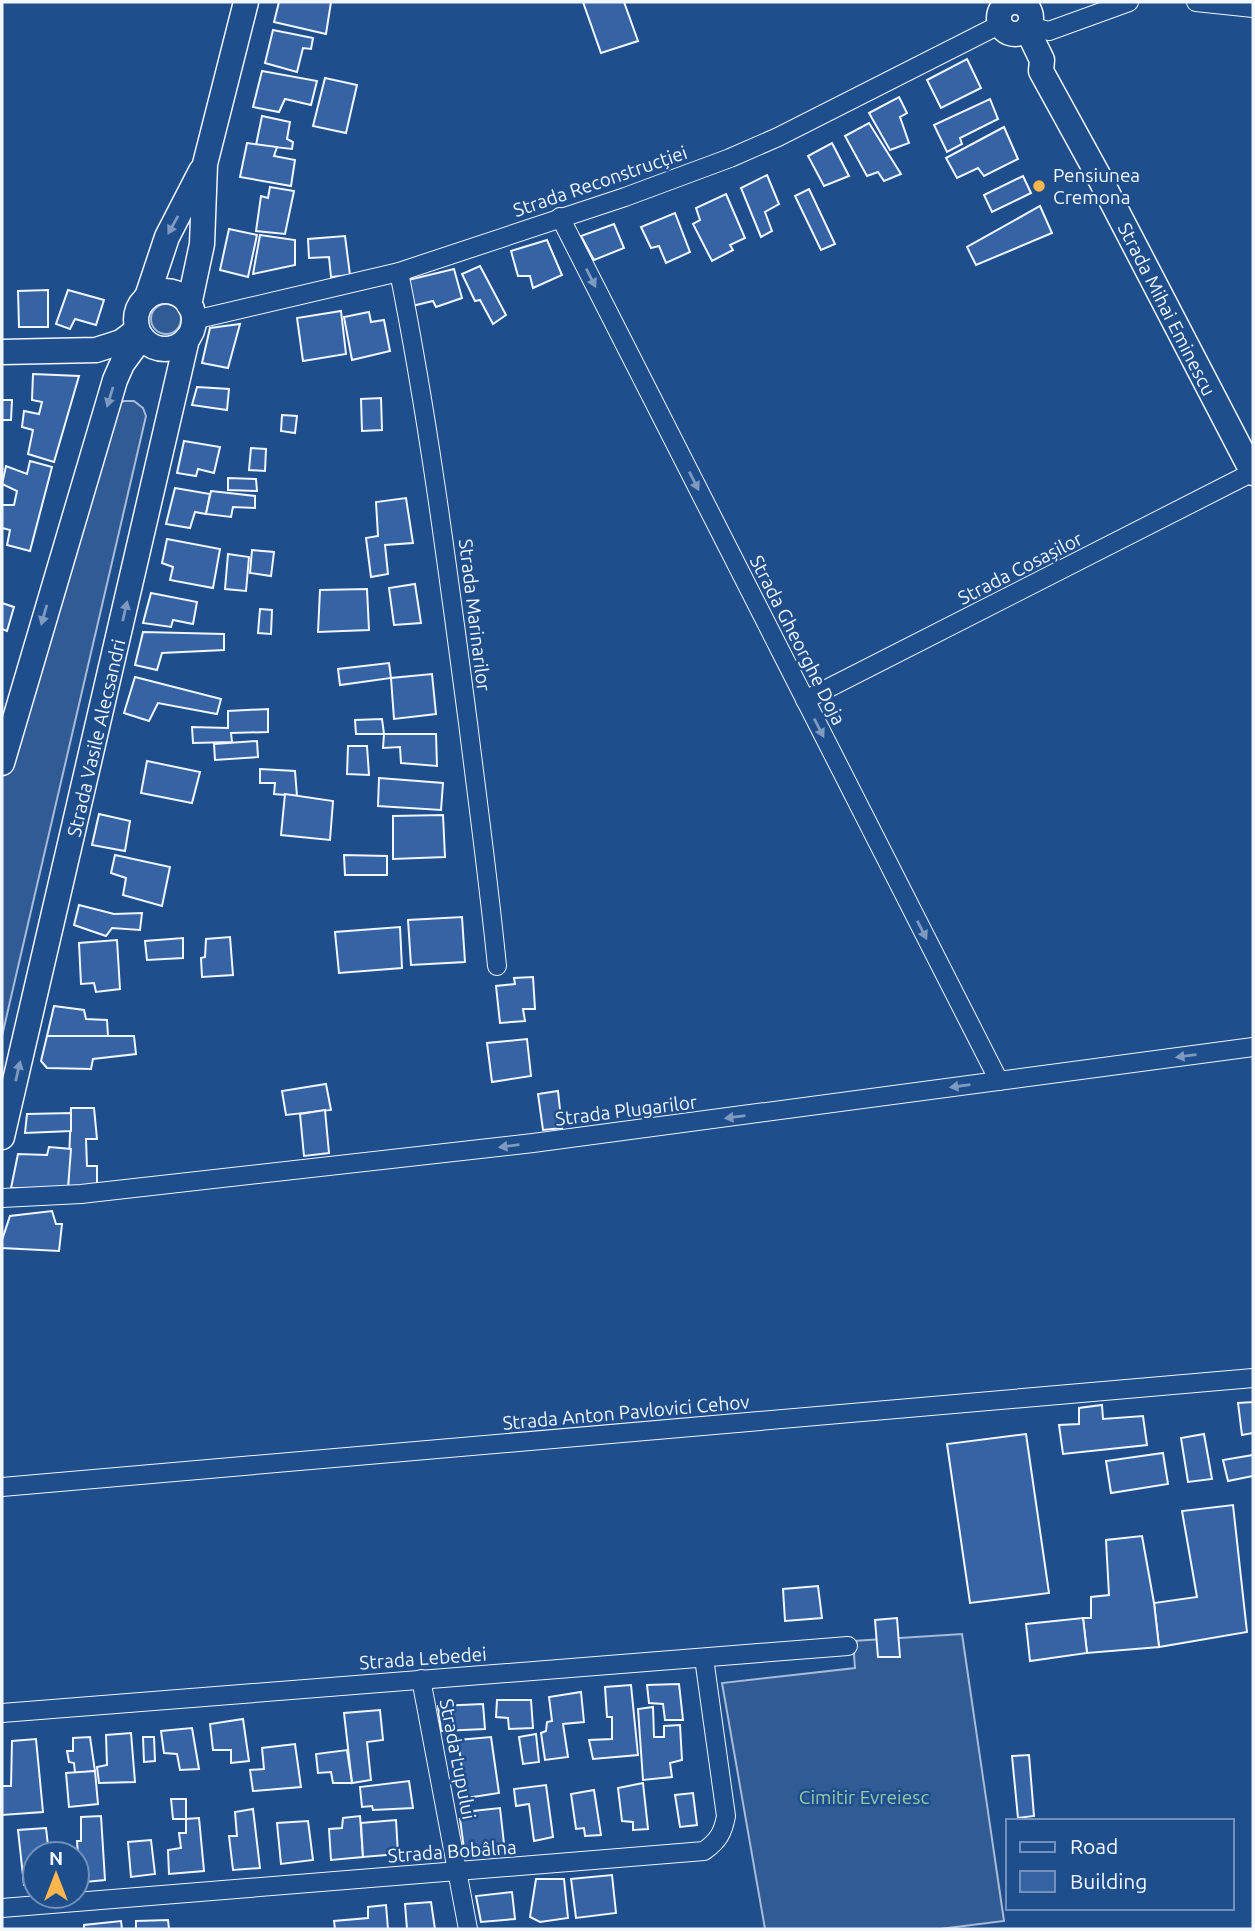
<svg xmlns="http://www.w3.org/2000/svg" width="1255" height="1931" viewBox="0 0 1255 1931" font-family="Ubuntu,sans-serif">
  <rect width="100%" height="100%" fill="#1f4e8c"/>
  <g fill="#305b95" stroke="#a8bbd7" stroke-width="2">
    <circle cx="166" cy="319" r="15"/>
    <path d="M124,401H134L143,408L146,416L2,1036V777L111,415L116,404Z"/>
    <path d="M962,1634L1004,1921L940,1929H765L722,1683L855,1668L853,1641Z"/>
  </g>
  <g fill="#3563a3" stroke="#f2f6ff" stroke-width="2">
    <path d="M279,2H331L326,34L274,22Z"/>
    <path d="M583,2H624L638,41L601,53Z"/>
    <path d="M273,30L313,38L311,49L303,48L297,72L265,63Z"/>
    <path d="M967,59L981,88L941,108L927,80Z"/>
    <path d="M262,71L317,81L311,105L285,99L279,112L253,107Z"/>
    <path d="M325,78L357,85L346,133L313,126Z"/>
    <path d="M899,97L907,113L900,117L909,143L890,150L869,113Z"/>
    <path d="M990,99L998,119L960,138L962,144L947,152L934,125Z"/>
    <path d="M262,116L290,122L287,139L293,142L292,149L256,145Z"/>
    <path d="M869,123L901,174L884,181L878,172L867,176L845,136Z"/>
    <path d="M1004,127L1018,159L984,176L978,168L957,178L946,158Z"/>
    <path d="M247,143L277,147L274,156L295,160L291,186L240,177Z"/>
    <path d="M832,143L849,176L824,186L808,156Z"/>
    <path d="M767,175L779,204L765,212L772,231L761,237L741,188Z"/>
    <path d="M1023,176L1031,193L992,212L984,195Z"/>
    <path d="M270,187L294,191L285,234L256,231L261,196L268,198Z"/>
    <path d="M809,189L835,244L821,250L795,196Z"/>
    <path d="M726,194L745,238L730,245L733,250L712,261L693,224L700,220L696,208Z"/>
    <path d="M1040,206L1052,233L976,265L967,247Z"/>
    <path d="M675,213L690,252L666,263L659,246L651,248L641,227Z"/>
    <path d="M614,224L624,248L594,260L581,236Z"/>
    <path d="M229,229L257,235L248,277L220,270Z"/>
    <path d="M260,235L295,240V265L253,274Z"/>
    <path d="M345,236L350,275L331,277L329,257L309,258L308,239Z"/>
    <path d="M547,240L562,275L533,288L530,276H518L511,251Z"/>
    <path d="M480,266L506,315L493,324L480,300L475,301L462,274Z"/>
    <path d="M454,269L462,298L436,307L433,301L412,306L404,281Z"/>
    <path d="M48,290V327H19L18,291Z"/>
    <path d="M68,290L104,300L96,325L75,319L70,329L56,324Z"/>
    <path d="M341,311L346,354L303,361L297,318Z"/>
    <path d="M369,312L371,322L384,320L390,351L352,360L344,317Z"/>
    <path d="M240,324L228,368L202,363L210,328Z"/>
    <path d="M33,374L79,376L54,462L28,454L33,430L22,427L24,411L39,414L42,402L32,400Z"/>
    <path d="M197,387L229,389L227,410L192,405Z"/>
    <path d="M381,398L382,430L362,431L361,399Z"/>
    <path d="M2,400H12L11,420H2Z"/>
    <path d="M282,415L297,416L295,433L281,431Z"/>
    <path d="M184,441L220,447L214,473L198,469L196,476L177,473Z"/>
    <path d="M251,448L266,449L265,471L249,470Z"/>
    <path d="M30,461L52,467L30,551L7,545L10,530L2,528V505H14L17,491L2,484L6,466L27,474Z"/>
    <path d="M228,478L256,479L257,491L228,490Z"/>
    <path d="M175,488L210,494L206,514L195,512L190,528L166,524Z"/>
    <path d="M211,491L255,496V508L233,507L231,517L206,514Z"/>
    <path d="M406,498L413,543L385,545L388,574L371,577L366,538L378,536L376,502Z"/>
    <path d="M167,539L220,549L213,588L170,580L173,567L162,563Z"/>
    <path d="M252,550L274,552L271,576L250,573Z"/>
    <path d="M228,554L249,557L246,591L225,589Z"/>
    <path d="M415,584L421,623L394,625L389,588Z"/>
    <path d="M367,589L369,630L318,632L320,590Z"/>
    <path d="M151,593L197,602L193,624L173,620L171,627L143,623Z"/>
    <path d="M2,603L14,607L7,631L2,629Z"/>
    <path d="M260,609L272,610L271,634L258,633Z"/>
    <path d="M143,632L224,634V650L162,653L157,670L135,665Z"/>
    <path d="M389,663L391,678L340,685L338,669Z"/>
    <path d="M432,674L436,714L394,719L391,678Z"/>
    <path d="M135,677L221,699L217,714L158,703L149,721L124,713Z"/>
    <path d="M268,709V732L231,733L232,742L193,743L192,727L228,728V711Z"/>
    <path d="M382,719L384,734H356L355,720Z"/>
    <path d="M384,734H436L437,766L401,763L400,747L383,748Z"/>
    <path d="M257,741L258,757L215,760L214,744Z"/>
    <path d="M348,746H367L369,775L347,774Z"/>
    <path d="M147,761L200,772L192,803L141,793Z"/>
    <path d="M260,769L295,771L297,796L274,794L275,783H260Z"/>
    <path d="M379,778L443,783L441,810L378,806Z"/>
    <path d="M285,794L333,801L330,840L281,835Z"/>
    <path d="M99,814L130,821L125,851L92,845Z"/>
    <path d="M443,815L445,857L393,859V816Z"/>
    <path d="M115,855L170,867L162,906L123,895L126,878L111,873Z"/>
    <path d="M344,855L387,856V875H345Z"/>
    <path d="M79,905L114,914L142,913L140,930L112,928L106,936L74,925Z"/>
    <path d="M462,917L465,962L411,965L408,920Z"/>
    <path d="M400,927L402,968L339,973L335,932Z"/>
    <path d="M230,937L233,975L202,977L201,958L205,957L206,939Z"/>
    <path d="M183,938V958L147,960L145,941Z"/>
    <path d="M117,940L120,989L96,992L94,983L81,984L79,943Z"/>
    <path d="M533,977L535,1009H523L525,1021L500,1023L496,986L515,984L514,978Z"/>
    <path d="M54,1006L84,1010L86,1019L107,1020L108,1036H47Z"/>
    <path d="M47,1036H134L136,1054L93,1059L91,1069L47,1068L41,1061Z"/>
    <path d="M527,1039L531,1076L492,1082L487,1043Z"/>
    <path d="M326,1084L331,1110L286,1115L282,1091Z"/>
    <path d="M558,1091L562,1128L543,1130L538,1094Z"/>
    <path d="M71,1108H94L97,1139H86L87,1166H97V1186L68,1188Z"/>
    <path d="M325,1110L329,1153L304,1156L300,1114Z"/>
    <path d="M71,1113V1131L25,1133L27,1114Z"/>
    <path d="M49,1147L71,1149L68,1188H11L18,1154L47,1155Z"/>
    <path d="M52,1211L56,1224H62L59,1251L2,1248V1240L10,1216Z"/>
    <path d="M1253,1402V1433L1242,1435L1238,1403Z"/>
    <path d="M1102,1405L1103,1419L1143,1416L1147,1445L1063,1454L1059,1425L1079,1424V1408Z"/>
    <path d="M1026,1434L1049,1593L970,1603L947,1444Z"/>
    <path d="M1204,1434L1212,1479L1188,1482L1181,1438Z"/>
    <path d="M1163,1453L1168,1484L1111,1493L1106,1461Z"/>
    <path d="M1253,1455V1476L1228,1481L1223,1460Z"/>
    <path d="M1233,1505L1247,1632L1159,1647L1154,1603L1197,1597L1182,1511Z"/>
    <path d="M1142,1536L1154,1603L1159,1647L1087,1653L1083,1618H1091V1597L1109,1595L1106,1540Z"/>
    <path d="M818,1586L822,1618L785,1621L783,1589Z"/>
    <path d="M897,1618L900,1657H878L875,1620Z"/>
    <path d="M1083,1618L1087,1653L1030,1661L1026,1624Z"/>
    <path d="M679,1684L683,1720H665L663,1704L649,1703L647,1685Z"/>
    <path d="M631,1685L638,1755L593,1759L589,1740L612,1739V1717H607L605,1687Z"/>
    <path d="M581,1692L584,1722L563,1724L568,1757L545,1760L541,1733L546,1731L547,1722L552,1721L549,1697Z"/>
    <path d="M497,1700H531L533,1728L509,1729L508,1718L496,1717Z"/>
    <path d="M483,1704L485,1729L441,1731L438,1706Z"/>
    <path d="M653,1707L654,1737H664V1726L680,1725L682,1760L670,1763L672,1777L643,1780L638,1709Z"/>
    <path d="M380,1710L383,1740L367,1742L371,1780L352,1783L344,1713Z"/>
    <path d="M243,1719L249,1761L231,1763V1750H213L210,1724Z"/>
    <path d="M192,1728L199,1769L180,1770L177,1754L164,1753L161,1731Z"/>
    <path d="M131,1733L135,1782L99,1783L97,1767L107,1765L106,1735Z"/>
    <path d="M536,1734L539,1762L523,1764L519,1737Z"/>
    <path d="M90,1737L95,1771L75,1773L74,1763L69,1762L67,1751H73V1738Z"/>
    <path d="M143,1737H154L155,1761L144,1762Z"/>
    <path d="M491,1737L499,1793L466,1798L458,1740Z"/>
    <path d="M36,1739L43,1812L2,1815V1786H11L12,1741Z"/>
    <path d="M295,1744L301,1787L253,1791L250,1770L264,1769L262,1748Z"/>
    <path d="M347,1750L352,1783H333L331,1772L318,1773L316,1754Z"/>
    <path d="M1029,1755L1034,1816L1018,1818L1012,1756Z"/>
    <path d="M95,1771L98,1804L69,1807L66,1773Z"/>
    <path d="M409,1781L413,1808L373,1810L372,1806L362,1807L360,1787Z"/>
    <path d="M643,1783L648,1829L633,1830V1822L622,1821L618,1788Z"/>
    <path d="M546,1785L553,1837L534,1841L529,1804L516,1806L514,1789Z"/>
    <path d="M594,1790L601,1835L585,1836L584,1828L576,1829L571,1794Z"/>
    <path d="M693,1793L697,1825L680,1827L675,1795Z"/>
    <path d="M171,1799H186V1819H173Z"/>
    <path d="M500,1808L504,1844L464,1849L460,1819L473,1818V1811Z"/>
    <path d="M253,1809L260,1868L233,1870L229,1836H237L235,1812Z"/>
    <path d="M101,1816L105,1880L85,1882L83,1869H79L77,1841H81V1817Z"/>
    <path d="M360,1816L363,1857L331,1860L329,1829L342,1828L343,1818Z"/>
    <path d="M199,1818L204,1871L169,1874L168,1850L181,1848L179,1833H186V1819Z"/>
    <path d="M396,1820L398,1854L363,1857L361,1823Z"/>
    <path d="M308,1821L313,1860L281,1864L277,1823Z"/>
    <path d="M46,1828L49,1854H35V1884L24,1885L18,1830Z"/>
    <path d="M151,1840L155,1874L131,1877L128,1842Z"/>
    <path d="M612,1875L616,1913L576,1918L571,1879Z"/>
    <path d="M536,1879H564L568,1918L540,1922L530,1917Z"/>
    <path d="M512,1892L515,1919L481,1922L476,1896Z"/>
    <path d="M431,1902L435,1929H407L405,1904Z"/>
    <path d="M386,1905L388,1929H335L334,1921L368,1918V1907Z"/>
    <path d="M168,1920L169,1929H136V1921Z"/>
    <path d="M121,1921L122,1929H84V1925Z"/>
  </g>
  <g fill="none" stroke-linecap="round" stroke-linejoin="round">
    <defs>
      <g id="street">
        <path d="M1196,2L1253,8"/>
        <path d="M1029,26L1049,31L1129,2"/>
        <path d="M560,217L999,1081"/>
        <path d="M399,272C429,422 448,572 468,723C478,804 489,885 497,966"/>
        <path d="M194,320L399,272L625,197L730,158L778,137L999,25"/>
        <path d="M805,700L1253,472"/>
        <path d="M2,1198L81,1194L533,1143L1253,1047"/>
        <path d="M2,1487L1253,1378"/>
        <path d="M421,1679L468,1929"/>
        <path d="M2,1713L848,1646"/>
        <path d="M2,1908L704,1851C718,1841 723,1833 726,1816L704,1658"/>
      </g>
      <g id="secondary">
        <circle cx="1015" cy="18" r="16"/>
        <path d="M1027,29L1042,60L1041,71L1097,173L1253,473"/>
        <circle cx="165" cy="320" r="29"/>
        <path d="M147,297L167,237L201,171"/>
        <path d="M189,305L202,244L205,164L246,2"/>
        <path d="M2,352L96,350L121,342L137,330"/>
        <path d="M2,763L115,380L122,364L141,338"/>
        <path d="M2,1137L187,339"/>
      </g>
    </defs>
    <use href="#street" stroke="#f2f6ff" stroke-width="20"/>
    <use href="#secondary" stroke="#f2f6ff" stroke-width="27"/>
    <use href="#street" stroke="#1f4e8c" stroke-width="18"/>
    <use href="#secondary" stroke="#1f4e8c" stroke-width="24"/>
  </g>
  <defs><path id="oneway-solid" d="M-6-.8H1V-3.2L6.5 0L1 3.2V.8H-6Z" transform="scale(1.75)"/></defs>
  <g fill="#7e9ac0">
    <use href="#oneway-solid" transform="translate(173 225) rotate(119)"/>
    <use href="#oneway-solid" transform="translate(591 278) rotate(63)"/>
    <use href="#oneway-solid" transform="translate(110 397) rotate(107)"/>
    <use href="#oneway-solid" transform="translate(694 481) rotate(63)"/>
    <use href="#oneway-solid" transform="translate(125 611) rotate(-77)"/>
    <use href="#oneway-solid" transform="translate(44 615) rotate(106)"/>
    <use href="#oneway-solid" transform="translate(819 728) rotate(63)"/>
    <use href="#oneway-solid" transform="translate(922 930) rotate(63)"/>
    <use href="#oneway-solid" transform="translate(1186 1056) rotate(173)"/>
    <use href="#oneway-solid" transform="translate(18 1071) rotate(-77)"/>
    <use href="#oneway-solid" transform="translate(960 1086) rotate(172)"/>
    <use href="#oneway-solid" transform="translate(735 1117) rotate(173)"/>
    <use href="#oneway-solid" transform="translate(509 1146) rotate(173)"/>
  </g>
  <circle fill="#ffb74d" stroke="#1f4e8c" stroke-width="2.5" cx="1039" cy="186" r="7"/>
  <g text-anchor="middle" stroke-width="5" stroke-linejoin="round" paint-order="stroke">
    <g font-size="19" fill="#f2f6ff" stroke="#1f4e8c" text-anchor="start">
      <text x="1053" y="182">Pensiunea<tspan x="1053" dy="22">Cremona</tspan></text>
    </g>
    <g font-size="19" fill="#f2f6ff" stroke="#1f4e8c">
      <text transform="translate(600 181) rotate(-19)" y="7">Strada Reconstrucției</text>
      <text transform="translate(1167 309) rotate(63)" y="7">Strada Mihai Eminescu</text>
      <text transform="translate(1020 568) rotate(-27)" y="7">Strada Cosașilor</text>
      <text transform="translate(475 615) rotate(83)" y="7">Strada Marinarilor</text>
      <text transform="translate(798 640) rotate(63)" y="7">Strada Gheorghe Doja</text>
      <text transform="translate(96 738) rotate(-77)" y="7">Strada Vasile Alecsandri</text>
      <text transform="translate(626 1110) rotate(-7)" y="7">Strada Plugarilor</text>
      <text transform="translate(626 1412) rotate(-5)" y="7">Strada Anton Pavlovici Cehov</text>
      <text transform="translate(423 1658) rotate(-4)" y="7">Strada Lebedei</text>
      <text transform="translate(458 1759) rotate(79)" y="7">Strada Lupului</text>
      <text transform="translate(452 1851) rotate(-4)" y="7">Strada Bobâlna</text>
    </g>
    <g font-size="19" fill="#97c8a6" stroke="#1f4e8c">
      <text x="864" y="1804">Cimitir Evreiesc</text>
    </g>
  </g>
  <rect width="1255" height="1931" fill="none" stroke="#f2f6ff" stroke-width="7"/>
  <rect x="1006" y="1819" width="228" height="91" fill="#1f4e8c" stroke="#7391ba" stroke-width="2"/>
  <rect x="1020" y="1842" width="35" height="10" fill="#1f4e8c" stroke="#7391ba" stroke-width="2"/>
  <text x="1070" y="1854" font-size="21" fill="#f2f6ff">Road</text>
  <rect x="1020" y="1871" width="35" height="21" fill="#3563a3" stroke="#7391ba" stroke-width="2"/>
  <text x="1070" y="1889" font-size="21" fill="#f2f6ff">Building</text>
  <g transform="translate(56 1875)"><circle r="33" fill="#1f4e8c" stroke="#7391ba" stroke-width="2"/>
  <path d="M0-5L12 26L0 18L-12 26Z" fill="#ffb74d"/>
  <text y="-10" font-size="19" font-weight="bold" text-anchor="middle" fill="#f2f6ff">N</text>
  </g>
</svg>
